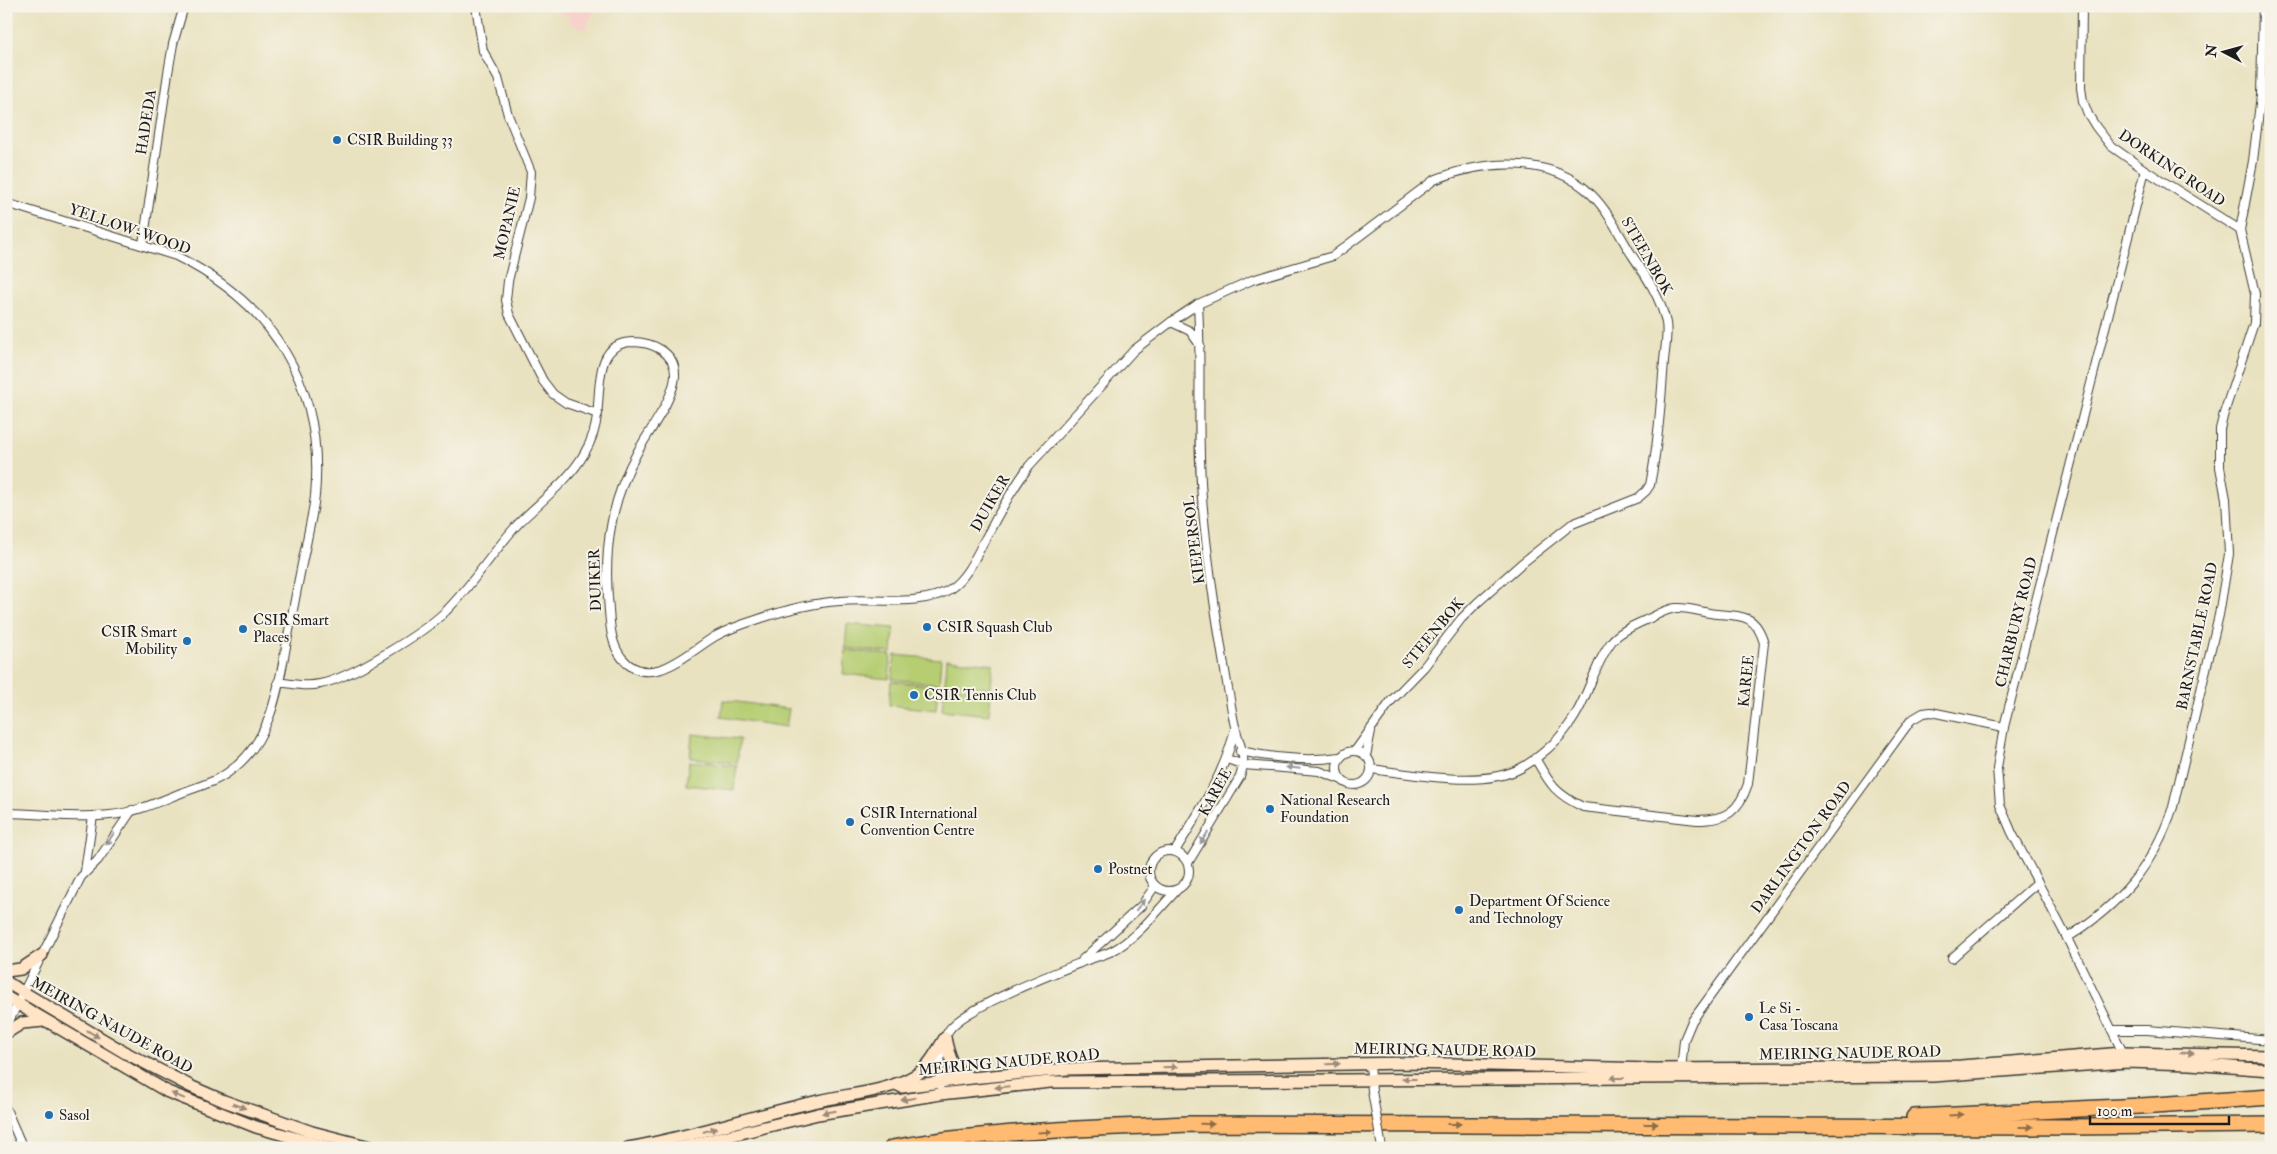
<svg xmlns="http://www.w3.org/2000/svg" width="2277" height="1154" viewBox="0 0 2277 1154" font-family="'IM FELL Double Pica',serif">
  <rect width="100%" height="100%" fill="#f7f3e8"/>
  <filter id="ink" filterUnits="userSpaceOnUse"><feTurbulence type="fractalNoise" baseFrequency=".02" numOctaves="2"/><feDisplacementMap in="SourceGraphic" scale="10" xChannelSelector="R" yChannelSelector="G"/><feConvolveMatrix kernelMatrix="1 2 1 2 8 2 1 2 1" color-interpolation-filters="sRGB"/></filter>
  <filter id="wash" filterUnits="userSpaceOnUse"><feTurbulence type="fractalNoise" baseFrequency=".0096" numOctaves="4" result="noise"/><feDisplacementMap in="SourceGraphic" scale="20" xChannelSelector="R" yChannelSelector="G"/><feGaussianBlur stdDeviation="1.12" result="paint"/><feColorMatrix in="noise" values="0 0 0 0 0 0 0 0 0 0 0 0 0 0 0 0 0 1.4 0 .05"/><feComposite in="paint" operator="in"/></filter>
  <g filter="url(#wash)">
    <rect width="100%" height="100%" fill="#e9e2c0"/>
    <path fill="#f7d0cb" d="M553,6H597L585,29L567,22L569,16L557,12L559,8Z"/>
    <g fill="#b6cd72" stroke="#697447">
      <path d="M847,624L894,628L892,653L845,648Z"/>
      <path d="M845,650L891,655L889,679L843,674Z"/>
      <path d="M895,655L941,659L939,684L892,679Z"/>
      <path d="M947,659L993,664L991,688L945,683Z"/>
      <path d="M891,681L938,686L936,710L889,705Z"/>
      <path d="M945,686L991,691L989,715L942,710Z"/>
      <path d="M723,700L789,709L786,727L721,717Z"/>
      <path d="M692,734L740,739L737,763L690,758Z"/>
      <path d="M689,761L737,766L734,790L686,785Z"/>
    </g>
  </g>
  <g filter="url(#ink)">
    <g fill="none" stroke-linecap="round" stroke-linejoin="round">
      <defs>
        <g id="street">
          <path d="M476,6L483,51L498,78L508,115L531,172L529,198L508,281L506,300L509,314L543,381L553,394L566,403L598,414"/>
          <path d="M2082,6L2081,88L2083,101L2088,114L2096,127L2111,146L2145,170L2240,230"/>
          <path d="M6,203L176,256C273,304 325,386 315,496C313,513 309,529 306,545C300,572 295,599 290,626C279,678 276,738 230,771C216,782 197,787 181,793C158,802 134,813 110,815C77,819 39,813 6,813"/>
          <path d="M143,244L168,73L173,44L184,6"/>
          <path d="M1171,322L1190,331L1200,345"/>
          <path d="M278,682C293,684 306,687 320,684C351,678 423,633 446,611C472,585 492,553 517,525C539,502 568,482 584,454C591,442 596,429 597,415C601,389 594,343 632,342C652,342 676,352 675,376C674,398 649,431 638,451C612,498 604,545 608,598C610,618 609,642 622,658C650,692 689,652 714,637C728,629 743,624 759,619C785,610 813,603 840,601C871,598 924,607 950,589C969,576 978,551 989,532C1001,509 1014,487 1029,466L1134,350L1171,322L1198,304L1252,280L1333,256L1434,180C1483,160 1551,154 1592,195C1608,211 1618,232 1630,252C1644,273 1661,297 1666,323C1668,334 1665,349 1664,361C1661,402 1658,445 1650,485L1646,491L1638,498L1572,524L1521,564L1477,603L1461,619L1424,667L1391,701L1355,751"/>
          <circle cx="1354" cy="768" r="17"/>
          <path d="M1240,751C1273,758 1307,762 1340,757"/>
          <path d="M1366,756L1371,731"/>
          <path d="M1227,759L1244,765L1319,771L1340,779"/>
          <path d="M1371,769C1412,774 1483,789 1521,768C1539,758 1558,741 1569,725C1588,700 1594,664 1612,641C1620,631 1637,624 1648,619C1657,615 1666,609 1676,608C1689,607 1704,613 1717,614C1743,616 1756,615 1764,643L1748,784C1739,811 1727,820 1697,820L1583,807C1554,793 1550,784 1535,758"/>
          <circle cx="1169" cy="871" r="20"/>
          <path d="M1175,851C1199,813 1225,773 1235,729"/>
          <path d="M1188,863L1240,777C1247,756 1241,750 1236,730C1232,717 1231,702 1228,689C1218,630 1208,569 1203,509C1196,440 1202,372 1198,304"/>
          <path d="M85,871L93,816"/>
          <path d="M2067,938C2120,904 2153,867 2173,807L2219,615L2229,554L2226,499L2220,467V429L2224,413L2254,323L2255,294L2240,230L2253,161L2261,95L2263,6"/>
          <path d="M1952,958L2038,882"/>
          <path d="M1083,959L1141,906L1155,886"/>
          <path d="M6,1027L81,877L98,860L132,810"/>
          <path d="M2112,1030H2147L2271,1040"/>
          <path d="M2124,1055L2067,938L2012,833L2000,805L1997,768L2004,727L2145,170"/>
          <path d="M1370,1063L1372,1091"/>
          <path d="M1681,1071L1684,1040L1692,1021L1911,720L1923,713L1931,712L2004,727"/>
          <path d="M940,1085C939,1068 939,1045 949,1030C964,1008 1052,974 1080,963C1091,958 1102,956 1112,951C1136,939 1158,910 1176,891"/>
          <path d="M6,1109L23,1148"/>
        </g>
        <g id="secondary">
          <path d="M6,971L21,969L42,955"/>
          <path d="M6,982L124,1052L192,1087L224,1101L312,1132L374,1148"/>
          <path d="M6,997L168,1092L256,1127L330,1148"/>
          <path d="M6,1033L22,1023L44,1021"/>
          <path d="M945,1038C949,1057 952,1070 971,1078"/>
          <path d="M896,1084L902,1087L971,1078L1067,1069L1409,1063L1653,1069L1857,1068L1961,1066L2123,1053L2271,1056"/>
          <path d="M628,1148C691,1137 752,1116 814,1102C846,1094 885,1093 914,1076C929,1068 936,1052 945,1038"/>
          <path d="M679,1148L818,1114L940,1094L1050,1082L1933,1076L2127,1062L2190,1064L2271,1070"/>
        </g>
        <g id="highway">
          <path d="M1914,1117L2141,1106L2271,1097"/>
          <path d="M892,1148C989,1130 1090,1129 1188,1124L2070,1127L2271,1125"/>
        </g>
      </defs>
      <use href="#street" stroke="#3b3a35" stroke-width="10"/>
      <use href="#secondary" stroke="#3b3a35" stroke-width="14"/>
      <use href="#highway" stroke="#3b3a35" stroke-width="18"/>
      <use href="#street" stroke="#fff" stroke-width="8"/>
      <use href="#secondary" stroke="#ffe4c6" stroke-width="11"/>
      <use href="#highway" stroke="#ffbb71" stroke-width="15"/>
      <defs>
        <path id="street-bridge" d="M1372,1091L1382,1148"/>
      </defs>
      <use href="#street-bridge" stroke="#3b3a35" stroke-width="10" stroke-linecap="butt"/>
      <use href="#street-bridge" stroke="#fff" stroke-width="8"/>
    </g>
    <defs><path id="oneway-solid" d="M-6-.8H1V-3.2L6.5 0L1 3.2V.8H-6Z" transform="scale(1.25)"/></defs>
    <g fill="#999">
      <use href="#oneway-solid" transform="translate(1293 768) rotate(-174)"/>
      <use href="#oneway-solid" transform="translate(1204 838) rotate(123)"/>
      <use href="#oneway-solid" transform="translate(110 839) rotate(124)"/>
      <use href="#oneway-solid" transform="translate(1140 905) rotate(-52)"/>
    </g>
    <g fill="#998a7a">
      <use href="#oneway-solid" transform="translate(93 1034) rotate(31)"/>
      <use href="#oneway-solid" transform="translate(2187 1053) rotate(1)"/>
      <use href="#oneway-solid" transform="translate(1333 1064) rotate(-1)"/>
      <use href="#oneway-solid" transform="translate(1170 1067) rotate(-1)"/>
      <use href="#oneway-solid" transform="translate(1617 1078) rotate(180)"/>
      <use href="#oneway-solid" transform="translate(1409 1079) rotate(180)"/>
      <use href="#oneway-solid" transform="translate(1002 1087) rotate(174)"/>
      <use href="#oneway-solid" transform="translate(178 1096) rotate(-157)"/>
      <use href="#oneway-solid" transform="translate(908 1099) rotate(171)"/>
      <use href="#oneway-solid" transform="translate(239 1106) rotate(19)"/>
      <use href="#oneway-solid" transform="translate(829 1112) rotate(170)"/>
      <use href="#oneway-solid" transform="translate(710 1130) rotate(-16)"/>
    </g>
    <g fill="#8e6c46">
      <use href="#oneway-solid" transform="translate(1956 1115) rotate(-3)"/>
      <use href="#oneway-solid" transform="translate(1207 1124) rotate(1)"/>
      <use href="#oneway-solid" transform="translate(1454 1124)"/>
      <use href="#oneway-solid" transform="translate(1651 1124)"/>
      <use href="#oneway-solid" transform="translate(2026 1127)"/>
      <use href="#oneway-solid" transform="translate(1045 1132) rotate(-4)"/>
    </g>
  </g>
  <g fill="#1f6fb2" stroke="#f7f3e8" stroke-width="2">
    <circle cx="337" cy="140" r="5"/>
    <circle cx="927" cy="627" r="5"/>
    <circle cx="243" cy="629" r="5"/>
    <circle cx="187" cy="641" r="5"/>
    <circle cx="914" cy="695" r="5"/>
    <circle cx="1270" cy="809" r="5"/>
    <circle cx="850" cy="822" r="5"/>
    <circle cx="1098" cy="869" r="5"/>
    <circle cx="1459" cy="910" r="5"/>
    <circle cx="1749" cy="1017" r="5"/>
    <circle cx="49" cy="1115" r="5"/>
  </g>
  <g text-anchor="middle" stroke-width="4" stroke-linejoin="round" paint-order="stroke">
    <g font-size="15" fill="#1c1c1c" stroke="#f7f3e8">
      <text transform="translate(146 122) rotate(-81)" y="5">HADEDA</text>
      <text transform="translate(2172 168) rotate(34)" y="5">DORKING ROAD</text>
      <text transform="translate(507 223) rotate(-77)" y="5">MOPANIE</text>
      <text transform="translate(130 229) rotate(19)" y="5">YELLOW-WOOD</text>
      <text transform="translate(1647 256) rotate(60)" y="5">STEENBOK</text>
      <text transform="translate(990 503) rotate(-60)" y="5">DUIKER</text>
      <text transform="translate(1194 540) rotate(-97)" y="5">KIEPERSOL</text>
      <text transform="translate(595 580) rotate(-92)" y="5">DUIKER</text>
      <text transform="translate(2016 622) rotate(-76)" y="5">CHARBURY ROAD</text>
      <text transform="translate(1433 633) rotate(-50)" y="5">STEENBOK</text>
      <text transform="translate(2197 636) rotate(-78)" y="5">BARNSTABLE ROAD</text>
      <text transform="translate(1746 681) rotate(-84)" y="5">KAREE</text>
      <text transform="translate(1215 792) rotate(-61)" y="5">KAREE</text>
      <text transform="translate(1801 847) rotate(-54)" y="5">DARLINGTON ROAD</text>
      <text transform="translate(112 1025) rotate(29)" y="5">MEIRING NAUDE ROAD</text>
      <text transform="translate(1445 1050) rotate(1)" y="5">MEIRING NAUDE ROAD</text>
      <text transform="translate(1850 1053) rotate(-1)" y="5">MEIRING NAUDE ROAD</text>
      <text transform="translate(1009 1062) rotate(-5)" y="5">MEIRING NAUDE ROAD</text>
    </g>
    <g font-size="15" fill="#1c1c1c" stroke="#f7f3e8" text-anchor="start">
      <text x="347" y="145">CSIR Building 33</text>
      <text x="253" y="625">CSIR Smart<tspan x="253" dy="17">Places</tspan></text>
      <text x="937" y="632">CSIR Squash Club</text>
      <text x="177" y="637" text-anchor="end">CSIR Smart<tspan x="177" dy="17">Mobility</tspan></text>
      <text x="924" y="700">CSIR Tennis Club</text>
      <text x="1280" y="805">National Research<tspan x="1280" dy="17">Foundation</tspan></text>
      <text x="860" y="818">CSIR International<tspan x="860" dy="17">Convention Centre</tspan></text>
      <text x="1108" y="874">Postnet</text>
      <text x="1469" y="906">Department Of Science<tspan x="1469" dy="17">and Technology</tspan></text>
      <text x="1759" y="1013">Le Si -<tspan x="1759" dy="17">Casa Toscana</tspan></text>
      <text x="59" y="1120">Sasol</text>
    </g>
  </g>
  <rect width="2277" height="1154" fill="none" stroke="#f7f3e8" stroke-width="25"/>
  <g transform="translate(2224 52) rotate(276)" stroke="#f7f3e8" stroke-width="4" paint-order="stroke">
  <path d="M0-4L9 19L0 12L-9 19Z" fill="#1c1c1c"/>
  <text y="-8" font-size="14" font-weight="bold" text-anchor="middle" fill="#1c1c1c">N</text>
  </g>
  <path d="M2090 1116v8h139v-8" fill="none" stroke="#1c1c1c" stroke-width="2.5"/>
  <text x="2097" y="1116" font-size="15" fill="#1c1c1c" stroke="#f7f3e8" stroke-width="4" paint-order="stroke">100 m</text>
</svg>
